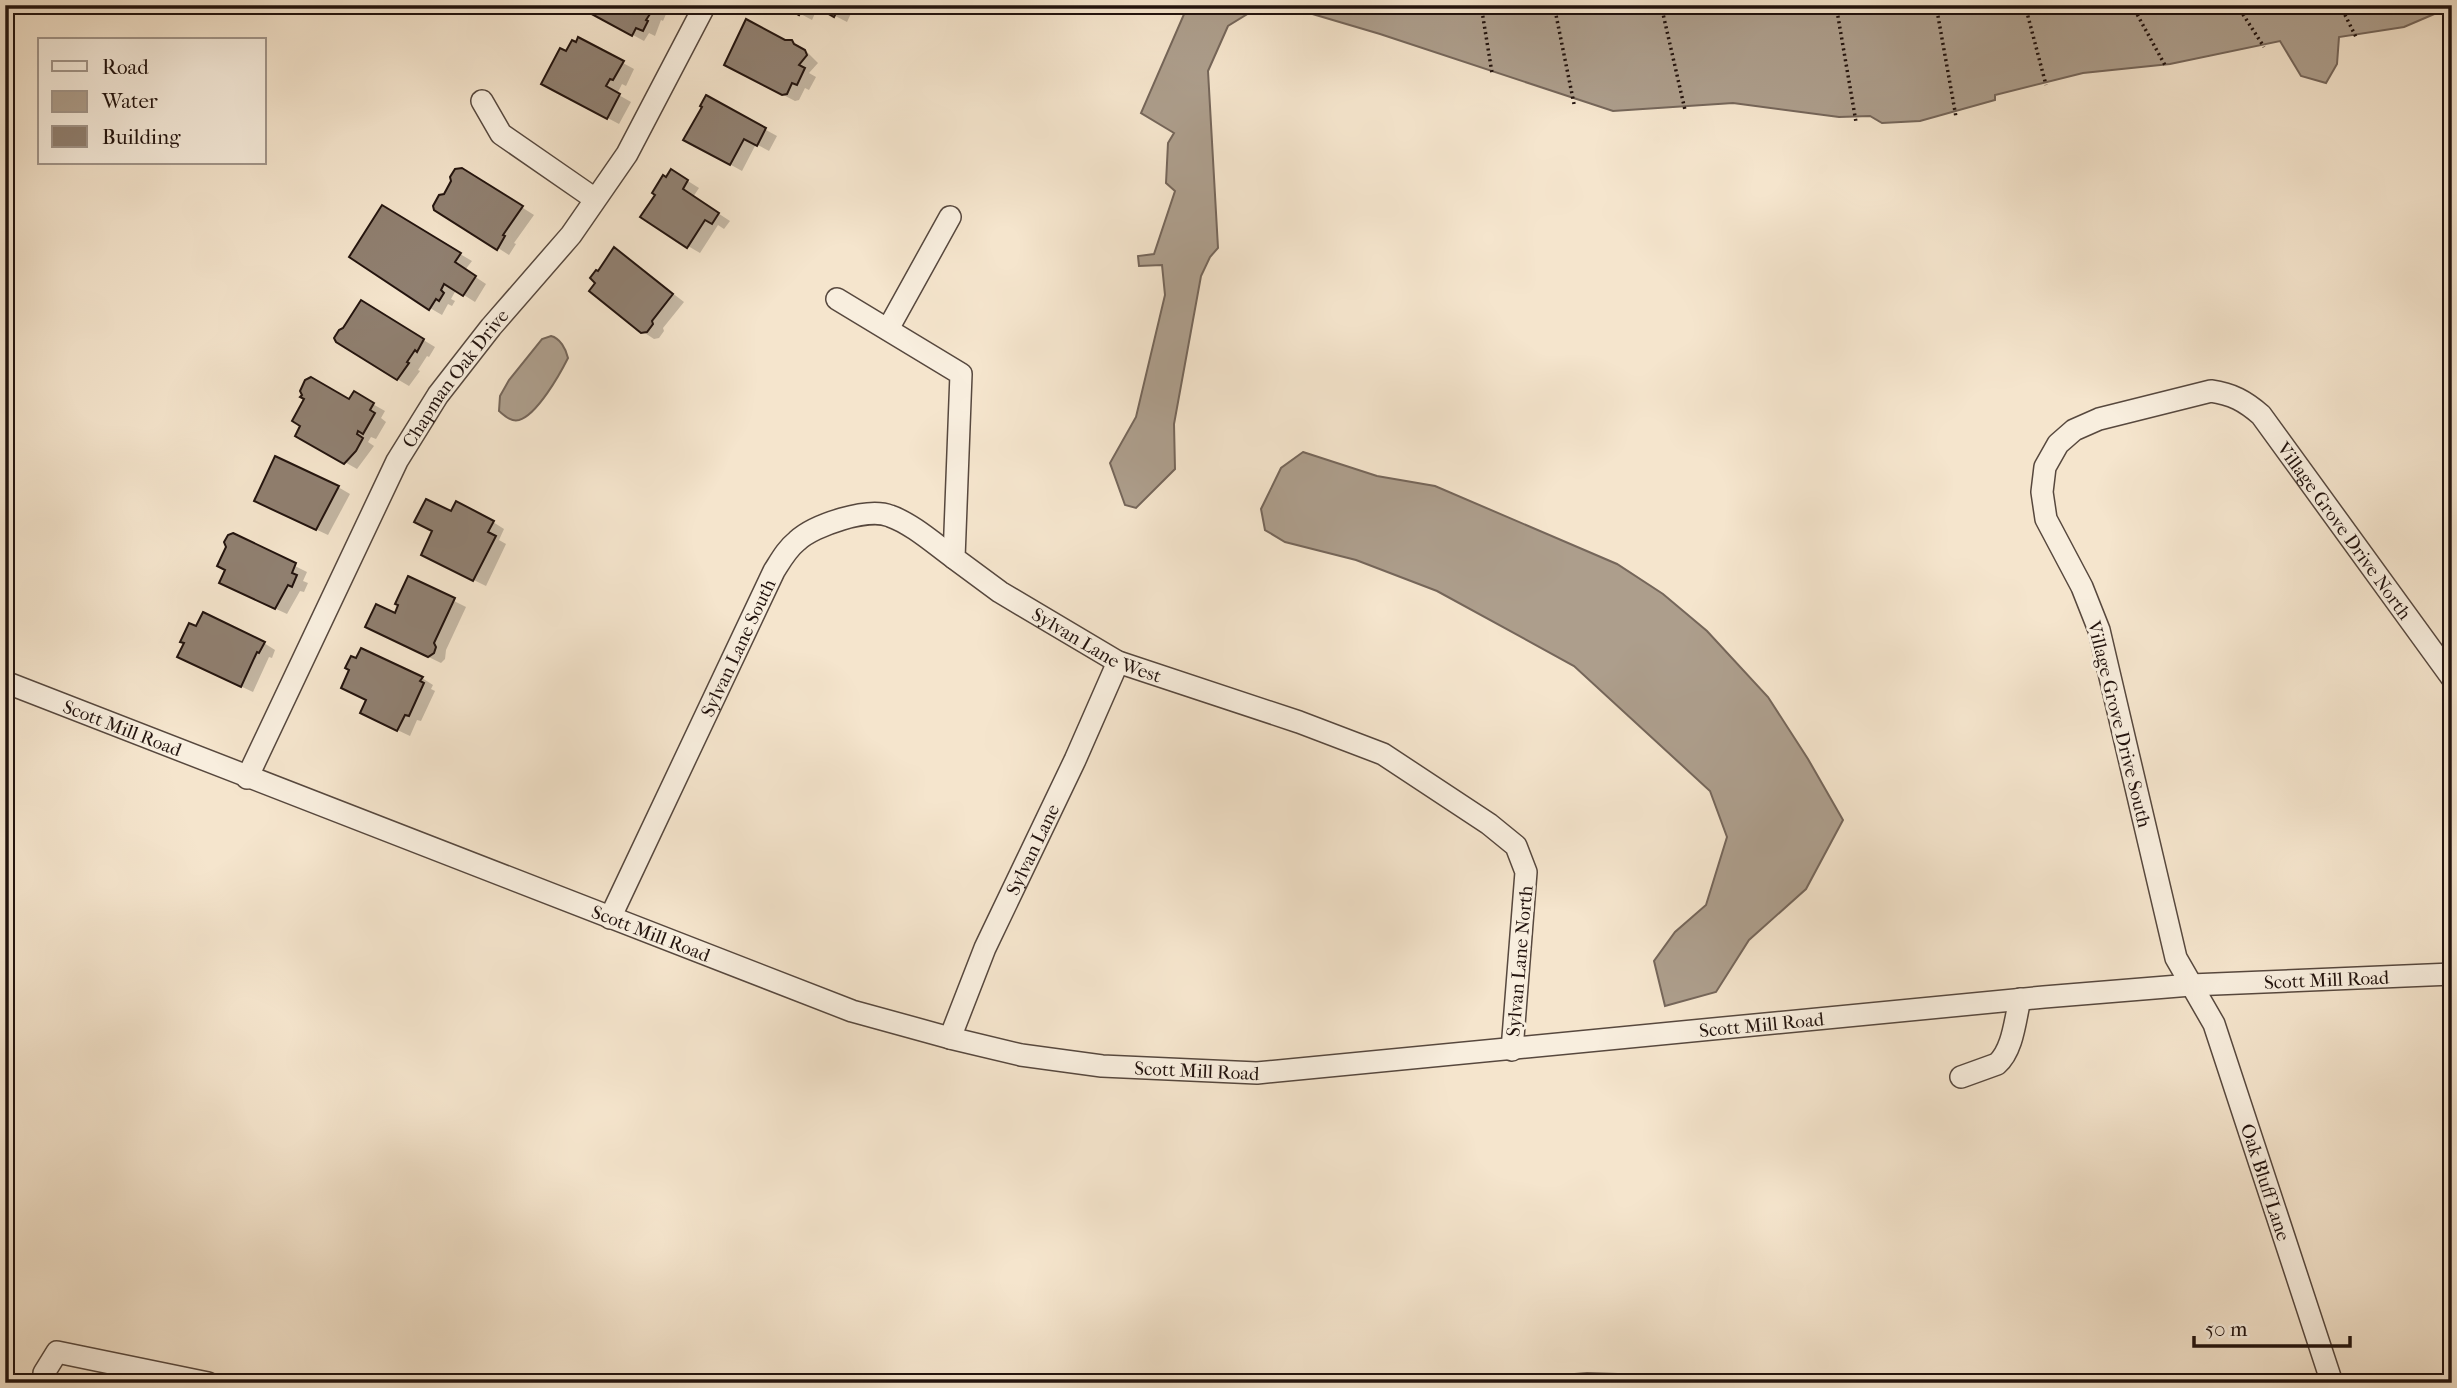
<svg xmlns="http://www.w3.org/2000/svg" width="2457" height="1388" viewBox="0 0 2457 1388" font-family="'IM FELL French Canon',serif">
  <rect width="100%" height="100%" fill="#f5e5cd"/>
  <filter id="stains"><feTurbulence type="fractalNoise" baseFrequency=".00286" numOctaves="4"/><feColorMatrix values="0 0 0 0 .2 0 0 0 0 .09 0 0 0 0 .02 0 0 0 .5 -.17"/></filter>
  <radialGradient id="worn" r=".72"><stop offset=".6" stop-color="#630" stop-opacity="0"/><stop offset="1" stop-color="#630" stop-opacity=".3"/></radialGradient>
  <g fill="#ad9e8c" stroke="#75665a" stroke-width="2">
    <path d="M1188,5H1262L1228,26L1208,71L1218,248L1210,257L1201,276L1174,424L1175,469L1136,508L1125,505L1110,463L1136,417L1165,295L1162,265L1139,266L1138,256L1154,254L1175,191L1166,183L1168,143L1174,133L1141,113Z"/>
    <path d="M1282,5H2446V9L2404,27L2339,37L2337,64L2326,83L2301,76L2280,41L2170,64L2083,73L1995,95V100L1920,121L1882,123L1870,116L1839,117L1733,103L1613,111L1380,34Z"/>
    <path d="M551,336C560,338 566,349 568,358C560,374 537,415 519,420C511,422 505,416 499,411L500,396L509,380L542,339Z"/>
    <path d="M1303,452L1377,476L1435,486L1617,564L1663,594L1707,631L1768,697L1808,759L1843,820L1806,889L1749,940L1716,992L1665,1006L1654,961L1675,932L1706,905L1727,837L1710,791L1574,666L1437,591L1356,560L1285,542L1265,530L1261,509L1281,468Z"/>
    <path d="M1587,1373L1740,1378L1757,1383H1510L1523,1378Z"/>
  </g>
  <g fill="#0003">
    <path d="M578,5H670L663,21L661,20L655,36L649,33L644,41Z"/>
    <path d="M784,5H855L847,22L818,7L812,20Z"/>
    <path d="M579,39L634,69L626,86L622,84L617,94L631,102L619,124L555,90L566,53Z"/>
    <path d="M784,41L792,42L804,49L818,63L809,73L816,77L809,90L805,88L799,100L795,101L738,71Z"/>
    <path d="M706,97L777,136L769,151L756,144L742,171L697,146Z"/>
    <path d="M672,171L699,188L693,197L730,221L724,229L718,225L700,253L688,246L667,179Z"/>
    <path d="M474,177L534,215L514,243L516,244L509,255L498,248L445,196L453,181Z"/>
    <path d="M382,208L472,261L465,270L486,284L475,302L456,290L451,299L455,301L452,306L448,304L442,315L430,308Z"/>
    <path d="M615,249L684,302L663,328L664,331L659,338L654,339L642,331L598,283V273Z"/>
    <path d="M361,302L435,347L429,357L427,356L418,370L420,371L409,386L397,379Z"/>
    <path d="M355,394L385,411L381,418L386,422L376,439L371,437L368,442L374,446L357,469L297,435L350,402Z"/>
    <path d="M338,487L350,494L328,535L268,507Z"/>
    <path d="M452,513L493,522L504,529L499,540L506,544L486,586L435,561L434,531Z"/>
    <path d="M232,535L307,572L303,581L308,583L304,592L300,591L287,614L233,589L227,570L228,547Z"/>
    <path d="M408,578L466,607L446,650L445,659L441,663L379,633L396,615Z"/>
    <path d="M264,643L275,650L272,658L269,657L253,692L191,663Z"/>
    <path d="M422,678L433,685L431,689L435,691L421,721L417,720L410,736L374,719Z"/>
  </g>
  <g fill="#908071" stroke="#22130e" stroke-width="2">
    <path d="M575,5H656L646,20L648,21L643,31L636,28L632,36Z"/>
    <path d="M781,5H804L799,15Z"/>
    <path d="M813,5H840L834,17Z"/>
    <path d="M746,19L785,40H792L794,44L805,50L807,55L799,65L805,68L797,85L792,83L787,94L782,95L724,65Z"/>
    <path d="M578,37L624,61L613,80L610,79L606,86L620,94L607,119L541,84L560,48L566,51L572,40L576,42Z"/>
    <path d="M706,95L766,128L757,146L744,139L730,165L683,140L702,107L700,106Z"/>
    <path d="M462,168L523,206L503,235L505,236L497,250L434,210L433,206L439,195L444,194L451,181L450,177L455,169Z"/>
    <path d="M671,169L688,180L683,189L719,213L712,224L705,220L687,248L640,217L655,195L652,193L663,175L666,177Z"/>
    <path d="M382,205L461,253L455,262L476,276L463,296L444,284L441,290L444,293L439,301L436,299L429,310L349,257Z"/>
    <path d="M614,247L673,294L652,321L653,324L647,332L641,333L589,291L595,283L590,278L596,270L598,271Z"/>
    <path d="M361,300L424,339L417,352L415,350L407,362L409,363L397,380L336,342L334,338L339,330L343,328Z"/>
    <path d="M311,377L349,399L354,391L374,403L370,410L375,413L363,434L358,431L357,434L363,438L356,451L344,464L295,436L300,426L292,421L304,399L300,397L302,395L300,391L305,380Z"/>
    <path d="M275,456L339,486L316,530L254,501Z"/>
    <path d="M426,499L451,511L456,501L494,521L488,532L496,536L473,581L421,555L432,531L414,522Z"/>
    <path d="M233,533L296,563L292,573L297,575L292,587L288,585L275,609L219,583L225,570L217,566L226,547L224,542L228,535Z"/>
    <path d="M408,576L455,598L434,643L436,647L434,653L428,657L365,627L376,604L395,613L398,605L395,604Z"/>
    <path d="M203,612L265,642L259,653L257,652L241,687L177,657L184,643L180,642L189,623L196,626Z"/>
    <path d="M361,648L423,677L420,681L424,683L409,716L405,715L397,731L360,713L366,700L341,688L349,670L345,668L351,656L356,658Z"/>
  </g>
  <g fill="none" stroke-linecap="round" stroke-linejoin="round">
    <defs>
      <g id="minor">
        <path d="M482,101L501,134L595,199"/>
        <path id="s1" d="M837,299L961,374L954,558L1000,592L1118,662L1299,722L1383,754L1489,824L1516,846L1526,872L1512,1050"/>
        <path d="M888,329L950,217"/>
        <path id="s2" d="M5,682L852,1011L950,1038L1021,1055L1102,1066L1257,1073L2044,997L2191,985L2452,974"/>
        <path id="s3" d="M247,778L397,461L438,395L491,327L571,235L627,154L705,5"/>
        <path id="s4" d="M610,918L774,571C781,560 787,549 797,541C814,525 868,507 890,516C911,523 936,545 954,558"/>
        <path id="s5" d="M950,1038L985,948L1075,760L1118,662"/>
        <path d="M1961,1077L1997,1064C2013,1050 2015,1020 2020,999"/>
        <path d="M45,1383L44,1373L57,1352L208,1383"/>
        <path id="s6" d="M2332,1383L2214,1024L2176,958L2099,630L2082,587L2046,519L2042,492L2045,467L2058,444L2074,430L2099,419L2211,391C2232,394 2245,401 2261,415L2452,678"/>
      </g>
    </defs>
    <use href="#minor" stroke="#57483e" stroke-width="24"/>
    <g stroke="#22130e" stroke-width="3.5" stroke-dasharray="2 3.5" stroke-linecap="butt">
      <path d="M1481,5L1492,73"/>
      <path d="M1554,5L1574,104"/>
      <path d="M1661,5L1685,110"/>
      <path d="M1836,5L1856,122"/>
      <path d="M1936,5L1956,117"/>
      <path d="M2025,5L2046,85"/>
      <path d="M2132,5L2166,67"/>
      <path d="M2237,5L2264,47"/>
      <path d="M2340,5L2357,39"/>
      <path d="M1281,8V5"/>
    </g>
    <use href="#minor" stroke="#f8eede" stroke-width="21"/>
  </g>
  <g text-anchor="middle" stroke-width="6" stroke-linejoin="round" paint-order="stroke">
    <g font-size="19" fill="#22130e" stroke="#f8eede">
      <text dy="7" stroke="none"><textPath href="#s3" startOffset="452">Chapman Oak Drive</textPath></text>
      <text dy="7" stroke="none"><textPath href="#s6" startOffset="1356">Village Grove Drive North</textPath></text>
      <text dy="7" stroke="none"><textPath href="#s1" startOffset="497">Sylvan Lane West</textPath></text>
      <text dy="7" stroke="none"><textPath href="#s4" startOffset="299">Sylvan Lane South</textPath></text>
      <text transform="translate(2120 724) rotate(76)" y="7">Village Grove Drive South</text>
      <text dy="7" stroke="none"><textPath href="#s2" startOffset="126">Scott Mill Road</textPath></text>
      <text dy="7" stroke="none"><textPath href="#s5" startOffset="206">Sylvan Lane</textPath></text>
      <text dy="7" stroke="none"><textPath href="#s2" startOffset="693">Scott Mill Road</textPath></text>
      <text transform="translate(1519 961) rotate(-85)" y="7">Sylvan Lane North</text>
      <text dy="7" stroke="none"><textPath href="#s2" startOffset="2394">Scott Mill Road</textPath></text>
      <text dy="7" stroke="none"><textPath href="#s2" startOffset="1827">Scott Mill Road</textPath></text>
      <text dy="7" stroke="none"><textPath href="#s2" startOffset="1260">Scott Mill Road</textPath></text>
      <text transform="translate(2266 1182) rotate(72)" y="7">Oak Bluff Lane</text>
    </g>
  </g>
  <rect width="2457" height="1388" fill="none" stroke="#f5e5cd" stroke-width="28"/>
  <rect x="7" y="7" width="2443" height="1374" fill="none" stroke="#22130e" stroke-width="3.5"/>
  <rect x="14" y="14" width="2429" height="1360" fill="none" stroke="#22130e" stroke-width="2"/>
  <rect x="38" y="38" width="228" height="126" fill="#f8eede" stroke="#a2968b" stroke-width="2"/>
  <rect x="52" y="61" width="35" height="10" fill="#f8eede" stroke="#a2968b" stroke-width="2"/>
  <text x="102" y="74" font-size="21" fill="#22130e">Road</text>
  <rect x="52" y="91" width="35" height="21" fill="#ad9e8c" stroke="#a2968b" stroke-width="2"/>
  <text x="102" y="108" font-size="21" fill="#22130e">Water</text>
  <rect x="52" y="126" width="35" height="21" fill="#908071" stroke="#a2968b" stroke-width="2"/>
  <text x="102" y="144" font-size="21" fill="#22130e">Building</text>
  <path d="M2194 1336v10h156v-10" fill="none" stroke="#22130e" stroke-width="3.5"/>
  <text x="2205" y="1336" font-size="21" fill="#22130e" stroke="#f8eede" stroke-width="5" paint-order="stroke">50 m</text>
  <rect width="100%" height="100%" filter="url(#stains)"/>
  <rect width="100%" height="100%" fill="url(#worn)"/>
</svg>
